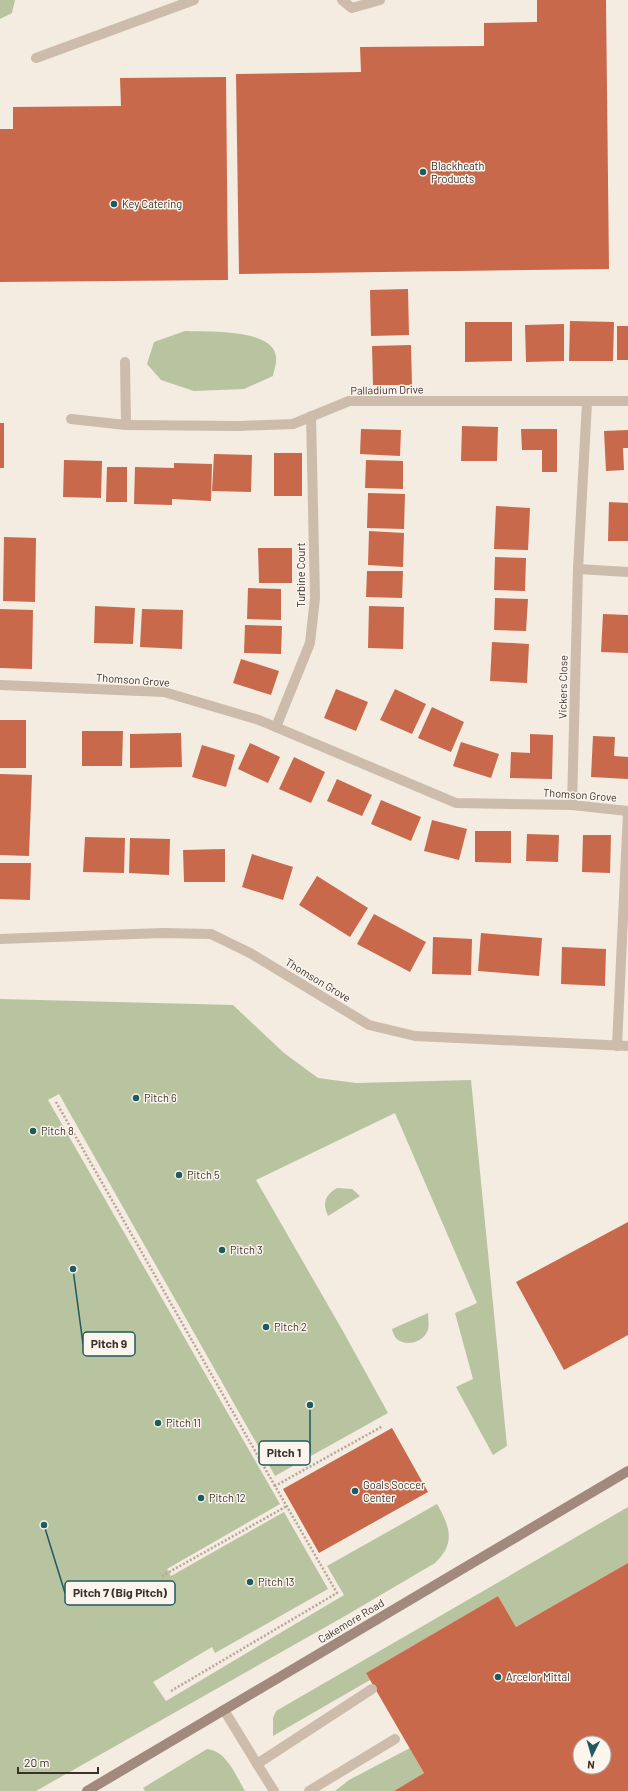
<svg xmlns="http://www.w3.org/2000/svg" width="628" height="1791" viewBox="0 0 628 1791" font-family="Barlow,sans-serif">
  <rect width="100%" height="100%" fill="#f4ebe1"/>
  <g fill="#b8c4a0">
    <path d="M0,0H15L12,13L0,19Z"/>
    <path d="M185,331C205,332 274,328 276,357C277,363 274,370 273,376L244,389L194,391L161,380L147,364L154,342Z"/>
    <path d="M0,999L233,1005L284,1053L318,1078L356,1083L471,1080L507,1446L493,1455L456,1387L473,1379L455,1313L477,1303L395,1113L256,1180L344,1333L388,1413L275,1476L59,1094L48,1100L280,1504L167,1569L171,1576L284,1512L328,1589L215,1653L212,1647L153,1682L166,1701L344,1595L327,1566L437,1504C450,1527 456,1543 435,1563L345,1616L36,1791H0Z"/>
    <path d="M337,1188L352,1189L360,1196L328,1216C322,1203 325,1195 337,1188Z"/>
    <path d="M428,1313C428,1319 430,1327 427,1332C422,1343 404,1347 396,1338C394,1336 393,1332 392,1329Z"/>
    <path d="M628,1507V1563L516,1627L498,1596L366,1673L370,1680L273,1736V1718L276,1711Z"/>
    <path d="M410,1748L424,1773L394,1791H335L349,1780Z"/>
    <path d="M207,1749C227,1751 236,1776 245,1791H145L143,1788Z"/>
  </g>
  <g fill="#c8694b" fill-rule="evenodd">
    <path d="M537,0H606L609,269L239,274L236,74L361,72L360,47L484,46V23L537,22Z"/>
    <path d="M226,77L228,280L0,282V129H13V107L121,106L120,78Z"/>
    <path d="M408,289L409,335L371,336L370,290Z"/>
    <path d="M570,321L614,322L613,361H569Z"/>
    <path d="M465,322H512V361L465,362Z"/>
    <path d="M564,324V361L526,362L525,325Z"/>
    <rect x="617" y="326" width="11" height="34"/>
    <path d="M411,345L412,385H373L372,346Z"/>
    <rect x="0" y="423" width="4" height="45"/>
    <path d="M462,426L498,427L497,461H461Z"/>
    <path d="M361,429L401,430L400,456L360,454Z"/>
    <path d="M521,429H557V472H542V450H522Z"/>
    <path d="M628,430V448H623L624,470L606,471L604,431Z"/>
    <rect x="274" y="453" width="28" height="43"/>
    <path d="M214,454L252,455L251,492L212,491Z"/>
    <path d="M64,460L102,461L101,498L63,497Z"/>
    <path d="M366,460L403,461V489L365,488Z"/>
    <path d="M174,463L212,464L211,501L172,499V505L134,504L135,467L174,468Z"/>
    <path d="M107,467H127V502H106Z"/>
    <path d="M368,493L405,494L404,529L367,528Z"/>
    <path d="M609,502L628,503V541H608Z"/>
    <path d="M496,506L530,508L528,550L494,549Z"/>
    <path d="M369,531L404,533L403,567L368,565Z"/>
    <path d="M4,537L36,538L35,602L3,601Z"/>
    <path d="M258,548H292V583H259Z"/>
    <path d="M495,557L526,558L525,591L494,590Z"/>
    <path d="M367,571H403L402,598L366,597Z"/>
    <path d="M248,588L281,589V620L247,619Z"/>
    <path d="M495,598L528,599L526,631L494,630Z"/>
    <path d="M95,606L135,608L133,644L94,643Z"/>
    <path d="M369,606L404,607L403,649L368,648Z"/>
    <path d="M0,609L33,610L32,669L0,668Z"/>
    <path d="M142,609L183,610L182,649L140,647Z"/>
    <path d="M603,614L628,615V653L601,652Z"/>
    <path d="M245,625L282,626L281,654L244,653Z"/>
    <path d="M492,642L529,644L527,683L490,681Z"/>
    <path d="M241,659L279,671L271,695L233,683Z"/>
    <path d="M336,689L368,702L356,731L324,718Z"/>
    <path d="M395,689L426,704L412,734L380,720Z"/>
    <path d="M432,707L464,722L451,752L418,738Z"/>
    <rect x="0" y="720" width="26" height="48"/>
    <path d="M82,731H123L122,766H82Z"/>
    <path d="M181,733L182,767L130,768V734Z"/>
    <path d="M530,734L553,735L552,779L510,778L511,752L530,753Z"/>
    <path d="M593,736L615,737L614,756L628,757V779L591,777Z"/>
    <path d="M461,742L499,754L491,778L453,766Z"/>
    <path d="M250,743L280,757L268,783L238,769Z"/>
    <path d="M202,745L235,755L226,787L192,777Z"/>
    <path d="M294,757L325,772L311,803L279,789Z"/>
    <path d="M0,774L32,775L29,856L0,855Z"/>
    <path d="M337,779L372,795L362,816L327,801Z"/>
    <path d="M381,800L421,817L411,841L371,824Z"/>
    <path d="M432,820L467,829L459,860L424,851Z"/>
    <path d="M475,831H511V863L475,862Z"/>
    <path d="M527,834L559,835L558,862L526,861Z"/>
    <path d="M583,835H611L610,873L582,872Z"/>
    <path d="M85,837L125,838L124,873L83,872Z"/>
    <path d="M130,838L170,839L169,875L129,873Z"/>
    <path d="M225,849V882H184L183,850Z"/>
    <path d="M252,854L293,867L283,900L242,887Z"/>
    <path d="M0,863H31L30,900L0,899Z"/>
    <path d="M317,876L368,908L350,937L299,905Z"/>
    <path d="M374,914L426,942L410,972L357,944Z"/>
    <path d="M481,933L542,938L539,976L478,971Z"/>
    <path d="M433,937L472,939L471,975L432,974Z"/>
    <path d="M562,947L606,949L605,986L561,984Z"/>
    <path d="M628,1222V1335L564,1370L516,1282Z"/>
    <path d="M392,1428L428,1492L319,1553L283,1489Z"/>
    <path d="M628,1563V1791H394L424,1773L366,1673L498,1596L516,1627ZM580,1743H604V1767H580Z"/>
  </g>
  <g fill="none" stroke-linecap="round" stroke-linejoin="round">
    <g stroke="#b9a596" stroke-width="2.5" stroke-dasharray="2 2" stroke-linecap="butt">
      <path d="M56,1102L275,1486"/>
      <path d="M162,1576L287,1506"/>
      <path d="M171,1691L337,1593L275,1486L383,1426"/>
    </g>
    <g stroke="#cdbbac" stroke-width="10">
      <path d="M342,0L352,8L380,0"/>
      <path d="M36,58L194,0"/>
      <path d="M224,1710L257,1764"/>
      <path d="M274,1791L257,1764L372,1689"/>
      <path d="M309,1791L395,1739"/>
    </g>
    <g stroke="#cdbbac" stroke-width="10">
      <path d="M71,419L126,425L125,362"/>
      <path d="M126,425L239,426L293,424L349,401H628"/>
      <path d="M578,569L628,572"/>
      <path d="M0,685L164,692L259,720L456,803L572,805L628,811"/>
      <path d="M276,727L310,643L315,598L311,416"/>
      <path d="M572,805L578,569L587,402"/>
      <path d="M0,939L162,933L211,934L250,953L369,1025L415,1036L628,1046"/>
      <path d="M617,1046L628,812"/>
    </g>
    <path stroke="#a18a7d" stroke-width="10" d="M87,1791L628,1471"/>
  </g>
  <g fill="#1f5a5e" stroke="#fbf5ee" stroke-width="1.5">
    <circle cx="423" cy="172" r="4"/>
    <circle cx="114" cy="204" r="4"/>
    <circle cx="136" cy="1098" r="4"/>
    <circle cx="33" cy="1131" r="4"/>
    <circle cx="179" cy="1175" r="4"/>
    <circle cx="222" cy="1250" r="4"/>
    <circle cx="266" cy="1327" r="4"/>
    <circle cx="158" cy="1423" r="4"/>
    <circle cx="355" cy="1491" r="4"/>
    <circle cx="201" cy="1498" r="4"/>
    <circle cx="250" cy="1582" r="4"/>
    <circle cx="498" cy="1677" r="4"/>
  </g>
  <g text-anchor="middle" stroke-width="3" stroke-linejoin="round" paint-order="stroke">
    <g font-size="11" fill="#3b302b" stroke="#fbf5ee" text-anchor="start">
      <text x="431" y="170">Blackheath<tspan x="431" dy="13">Products</tspan></text>
      <text x="122" y="208">Key Catering</text>
      <text x="144" y="1102">Pitch 6</text>
      <text x="41" y="1135">Pitch 8</text>
      <text x="187" y="1179">Pitch 5</text>
      <text x="230" y="1254">Pitch 3</text>
      <text x="274" y="1331">Pitch 2</text>
      <text x="166" y="1427">Pitch 11</text>
      <text x="363" y="1489">Goals Soccer<tspan x="363" dy="13">Center</tspan></text>
      <text x="209" y="1502">Pitch 12</text>
      <text x="258" y="1586">Pitch 13</text>
      <text x="506" y="1681">Arcelor Mittal</text>
    </g>
    <g font-size="11" fill="#3b302b" stroke="#fbf5ee">
      <text transform="translate(387 390) rotate(-1)" y="4">Palladium Drive</text>
      <text transform="translate(301 575) rotate(-90)" y="4">Turbine Court</text>
      <text transform="translate(133 680) rotate(4)" y="4">Thomson Grove</text>
      <text transform="translate(563 687) rotate(-89)" y="4">Vickers Close</text>
      <text transform="translate(580 795) rotate(4)" y="4">Thomson Grove</text>
      <text transform="translate(318 980) rotate(31)" y="4">Thomson Grove</text>
      <text transform="translate(351 1621) rotate(-31)" y="4">Cakemore Road</text>
    </g>
  </g>
  <path fill="none" stroke="#1f5a5e" stroke-width="1.5" d="M73 1269L83 1344M310 1405L310 1453M44 1525L65 1593"/>
  <g fill="#1f5a5e" stroke="#fbf5ee" stroke-width="1.5">
    <circle cx="73" cy="1269" r="4"/>
    <circle cx="310" cy="1405" r="4"/>
    <circle cx="44" cy="1525" r="4"/>
  </g>
  <g fill="#fbf5ee" stroke="#1f5a5e" stroke-width="1.5">
    <rect x="83" y="1332" width="52" height="24" rx="4"/>
    <rect x="259" y="1441" width="51" height="24" rx="4"/>
    <rect x="65" y="1581" width="110" height="24" rx="4"/>
  </g>
  <g font-size="12" text-anchor="middle" font-weight="bold" fill="#3b302b">
    <text x="109" y="1348">Pitch 9</text>
    <text x="284" y="1457">Pitch 1</text>
    <text x="120" y="1597">Pitch 7 (Big Pitch)</text>
  </g>
  <g transform="translate(592 1755) rotate(185)"><circle r="19" fill="#fbf5ee" stroke="#aea6a0"/>
  <path d="M0-3L7 15L0 10L-7 15Z" fill="#1f5a5e"/>
  <text y="-6" font-size="11" font-weight="bold" text-anchor="middle" fill="#3b302b">N</text>
  </g>
  <path d="M18 1767v6h80v-6" fill="none" stroke="#3b302b" stroke-width="2"/>
  <text x="24" y="1767" font-size="12" fill="#3b302b" stroke="#fbf5ee" stroke-width="3" paint-order="stroke">20 m</text>
</svg>
